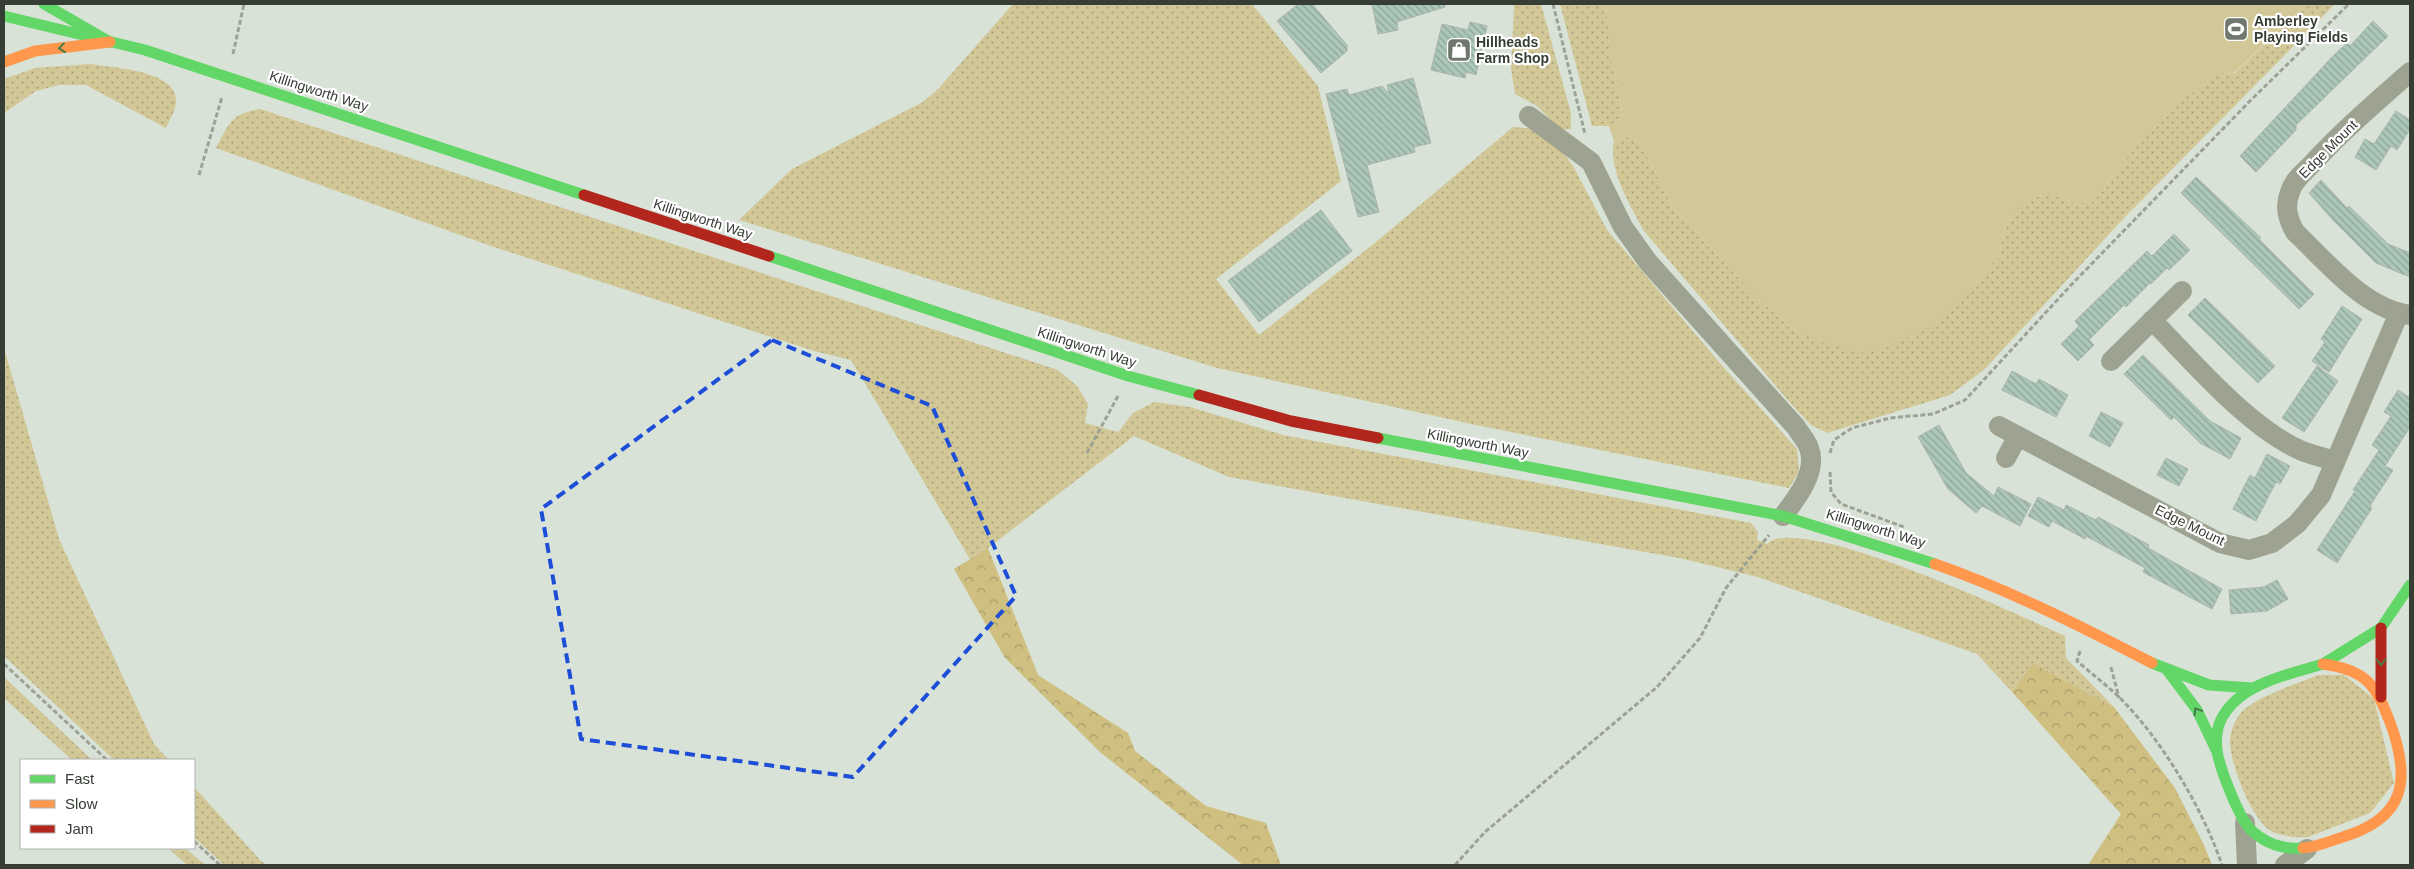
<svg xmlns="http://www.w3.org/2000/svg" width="2414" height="869" viewBox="0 0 2414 869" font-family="Arial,sans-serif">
  <defs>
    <pattern id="grass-dots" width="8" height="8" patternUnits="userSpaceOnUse" patternTransform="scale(1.25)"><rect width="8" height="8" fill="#d2c796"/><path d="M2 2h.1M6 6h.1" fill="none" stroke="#aba37b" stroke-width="1.8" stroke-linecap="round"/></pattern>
    <pattern id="forest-crowns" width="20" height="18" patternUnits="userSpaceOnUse" patternTransform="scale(1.25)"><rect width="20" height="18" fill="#cfc081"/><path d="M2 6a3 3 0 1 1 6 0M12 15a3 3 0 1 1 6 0" fill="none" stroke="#a99d6a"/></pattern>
    <pattern id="building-back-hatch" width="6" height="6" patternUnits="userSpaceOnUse" patternTransform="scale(1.25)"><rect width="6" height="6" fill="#acc7ba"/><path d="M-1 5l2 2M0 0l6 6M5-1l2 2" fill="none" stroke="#8da398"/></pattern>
  </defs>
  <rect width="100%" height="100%" fill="#d9e2d7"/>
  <g fill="url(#grass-dots)">
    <path d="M1013,4H1252L1318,86L1341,181L1216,279L1259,335L1376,242L1513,127L1536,129L1560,148L1573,166L1607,230L1725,369L1797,449L1799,472L1789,488L1476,425L1217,368L739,220L792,169L923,102L938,89Z"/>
    <path d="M1512,4H1541L1571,113V129L1561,130L1537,106L1515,94L1511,69L1514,6Z"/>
    <path d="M1560,4H1606L1611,56L1622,112L1621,118L1609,126H1592Z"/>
    <path d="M2306,4H2335L2124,218L1984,370L1950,395L1827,433L1811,425L1792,405L1644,231C1630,205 1608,170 1614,141L1625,136L1635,140L1649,159L1672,206L1758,299L1796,331L1973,290L1993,262L2000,256C2002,220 2018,190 2059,197C2064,198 2068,201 2073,203C2079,204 2087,202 2093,202L2129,155L2182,100L2219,73L2234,74Z"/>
    <path d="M90,64C112,68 179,70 176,102C176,110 169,120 166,128L86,85H59L36,91L4,113V79L35,68Z"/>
    <path d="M260,109L1058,370L1077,386L1088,404L1085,423L1118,432L1133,413L1154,402L1190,407L1283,435L1751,523L1758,532L1757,540L1767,544C1800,511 2021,616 2065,636L2066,658L2114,707L2033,663L2012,692L1977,654L1758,577L1684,559L1229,477L1134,436L988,548L970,559L851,360L814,351L491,246L216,148C230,123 230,114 260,109Z"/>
    <path d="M4,348L59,539L154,744L169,760H114L4,656Z"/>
    <path d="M2318,675H2344L2374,699L2394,783L2370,813L2308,837C2297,838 2281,836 2271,831C2252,821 2230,763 2230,742C2230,734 2233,724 2238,717C2249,698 2298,684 2318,675Z"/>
    <path d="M4,677L92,760H72L4,698Z"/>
    <path d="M194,787L261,861L267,865H224L194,837Z"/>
    <path d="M168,848H185L205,865H187Z"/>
  </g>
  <g fill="url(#forest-crowns)">
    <path d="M988,548L1038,675L1128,733L1135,751L1206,806L1266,823L1281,865H1243L1101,753L1005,658L954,569Z"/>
    <path d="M2033,663L2114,707L2175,788L2204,845L2212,865H2088L2121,814L2012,692Z"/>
  </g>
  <path fill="#d2c796" d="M1606,4H2306L2233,74L2219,73L2182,100L2129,155L2093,202C2087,202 2079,204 2073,203C2068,201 2064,198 2059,197C2018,190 2002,220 2000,256L1993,262L1973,290L1929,328L1878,351L1858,353L1822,342L1796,331L1758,299L1672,206L1649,159L1635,140L1625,136L1614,141L1609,126L1621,118L1622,112L1611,56Z"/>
  <g fill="url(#building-back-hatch)" stroke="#abb4ad">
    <path d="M1298,4H1312L1347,45V51L1321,73L1277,21Z"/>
    <path d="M1372,4H1445V7L1397,22L1398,30L1378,34Z"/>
    <path d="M2373,21L2388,36L2296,125V130L2256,172L2240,156L2332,57L2347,43L2350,46Z"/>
    <path d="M1470,22L1487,26L1476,75L1466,72L1465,78L1431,70L1442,24L1468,30Z"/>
    <path d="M1413,78L1431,143L1414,147L1415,152L1367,165L1379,212L1358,217L1326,94L1347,89L1349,95L1382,86L1389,94L1387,85Z"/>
    <path d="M2396,111L2410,120V129L2397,150L2391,146L2376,170L2355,157L2365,139L2374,144Z"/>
    <path d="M2196,177L2261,238L2259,239L2314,294L2299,309L2181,193Z"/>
    <path d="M2321,180L2347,208L2349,206L2388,244L2410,253V277L2376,263L2334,221L2309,193Z"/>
    <path d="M1321,210L1352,251L1259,322L1228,281Z"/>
    <path d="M2174,234L2190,250L2169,270L2167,268L2151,284L2150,283L2126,307L2124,305L2089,340L2094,345L2078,361L2061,344L2079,326L2075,321L2147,251L2152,256Z"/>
    <path d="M2205,298L2275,366L2258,383L2188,315Z"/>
    <path d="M2342,306L2362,319L2329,372L2312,361L2325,342L2321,339Z"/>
    <path d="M2143,355L2210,421L2241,438L2230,459L2200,443L2174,417L2171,420L2124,374Z"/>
    <path d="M2317,366L2338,381L2304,432L2282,418Z"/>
    <path d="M2012,371L2036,384L2039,379L2068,395L2056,417L2002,390Z"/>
    <path d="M2398,390L2410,398V427L2385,466L2393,470L2370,506L2372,508L2337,563L2317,550L2355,491L2353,490L2379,450L2372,445L2391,416L2384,412Z"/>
    <path d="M2101,412L2123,423L2110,447L2089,436Z"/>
    <path d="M1939,425L1966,473L1994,496L1998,487L2031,504L2020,526L1982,506L1976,513L1948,489L1918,437Z"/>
    <path d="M2267,454L2290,466L2280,484L2276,482L2256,521L2233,509L2250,475L2255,478Z"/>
    <path d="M2166,458L2188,469L2179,486L2157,475Z"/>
    <path d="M2038,497L2064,510L2066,505L2096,520L2098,517L2149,545L2148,548L2222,589L2212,609L2143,572L2145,568L2086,536L2085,539L2052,521L2049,527L2028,516Z"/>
    <path d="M2277,580L2288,599L2267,611L2231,614L2229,590L2264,587Z"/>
  </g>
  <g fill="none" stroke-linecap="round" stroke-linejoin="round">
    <g stroke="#9da295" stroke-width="3" stroke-dasharray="5 2.5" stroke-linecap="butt">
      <path d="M1553,4L1585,134"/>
      <path d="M233,54L244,4"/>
      <path d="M199,175L222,97"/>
      <path d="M1087,453L1118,396"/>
      <path d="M1830,453L1834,440L1852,428L1890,418L1933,414L1965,400L2073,283L2249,102L2349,4"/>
      <path d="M1830,472L1831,492L1841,504L1904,527"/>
      <path d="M2080,651L2077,661C2091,673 2105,684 2118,696C2161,738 2203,809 2222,865"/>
      <path d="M4,664L107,760"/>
      <path d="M2111,667L2119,698"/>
      <path d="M194,841L220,865"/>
      <path d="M1455,865L1485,832L1657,687L1700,638L1726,588L1769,535"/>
    </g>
    <g stroke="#9ea391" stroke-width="20">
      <path d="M2410,72C2376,102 2342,131 2311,165C2303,173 2293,181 2290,192C2284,207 2288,219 2295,232C2328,263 2364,309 2410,315"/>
      <path d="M1529,116L1591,162L1623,227L1648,262L1796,427C1800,434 1806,440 1809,448C1818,471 1797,498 1783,516"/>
      <path d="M2152,320C2193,362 2249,428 2302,451C2313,455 2324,458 2335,461"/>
      <path d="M2111,361L2182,291"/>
      <path d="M1999,426L2220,543L2249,550L2272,543L2297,524L2321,495L2399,313"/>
      <path d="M2006,458L2018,436"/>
      <path d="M2245,823L2247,865"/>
      <path d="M2285,865L2307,849"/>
    </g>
    <g stroke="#63d668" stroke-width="11">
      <path d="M44,4L110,42"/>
      <path d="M4,16L145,50L584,195"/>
      <path d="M769,256L1128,376L1199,395"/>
      <path d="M1378,438L1783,516L1935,564"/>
      <path d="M2152,663L2209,685L2252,688"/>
      <path d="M2323,664L2381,628L2410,585"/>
      <path d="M2167,670L2197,710L2217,752"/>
      <path d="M2303,848C2283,850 2265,843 2251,830C2239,818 2222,773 2218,756C2215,744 2216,727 2223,716C2242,683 2290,674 2323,664"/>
    </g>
    <g stroke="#ff974d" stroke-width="11">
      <path d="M4,62L35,51L110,42"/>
      <path d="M1935,564C2010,590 2082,627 2152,663"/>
      <path d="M2303,848C2317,847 2330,841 2343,837C2405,818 2411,781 2391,725C2376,685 2367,670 2323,664"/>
    </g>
    <g stroke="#b3261e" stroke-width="11">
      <path d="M584,195L769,256"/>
      <path d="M1199,395L1291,421L1378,438"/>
      <path d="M2381,628V697"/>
    </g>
  </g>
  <defs><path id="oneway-chevron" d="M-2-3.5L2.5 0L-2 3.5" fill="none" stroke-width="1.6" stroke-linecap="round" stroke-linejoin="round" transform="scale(1.25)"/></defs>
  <g stroke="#487a49">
    <use href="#oneway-chevron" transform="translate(62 48) rotate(173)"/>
    <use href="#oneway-chevron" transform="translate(2381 662) rotate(90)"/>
    <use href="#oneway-chevron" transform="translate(2197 711) rotate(-121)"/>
  </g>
  <path fill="none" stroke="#1d4ed8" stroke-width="4" stroke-dasharray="10 6" stroke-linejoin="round" d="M772,340L932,406L1016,596L853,777L581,739L541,509Z"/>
  <defs>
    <symbol id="stadium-square" viewBox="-11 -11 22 22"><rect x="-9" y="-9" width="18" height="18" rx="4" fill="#6f776e" stroke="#fff"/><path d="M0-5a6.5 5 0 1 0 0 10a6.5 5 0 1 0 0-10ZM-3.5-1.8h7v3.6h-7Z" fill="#fff"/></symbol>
    <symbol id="shop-square" viewBox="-11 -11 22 22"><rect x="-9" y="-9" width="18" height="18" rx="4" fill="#6f776e" stroke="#fff"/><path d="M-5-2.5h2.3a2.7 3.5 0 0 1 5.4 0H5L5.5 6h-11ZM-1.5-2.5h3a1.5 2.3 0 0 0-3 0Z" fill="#fff"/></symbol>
  </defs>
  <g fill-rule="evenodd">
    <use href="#stadium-square" x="2222" y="15" width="28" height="28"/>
    <use href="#shop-square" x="1445" y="36" width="28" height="28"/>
  </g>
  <g text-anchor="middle" stroke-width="4.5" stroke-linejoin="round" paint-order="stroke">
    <g font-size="14" font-weight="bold" fill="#363d35" stroke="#fff" text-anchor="start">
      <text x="2254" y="26">Amberley<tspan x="2254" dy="16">Playing Fields</tspan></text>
      <text x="1476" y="47">Hillheads<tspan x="1476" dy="16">Farm Shop</tspan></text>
    </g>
    <g font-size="14" fill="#363d35" stroke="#fff">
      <text transform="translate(319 91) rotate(18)" y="5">Killingworth Way</text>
      <text transform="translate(2328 149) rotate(-45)" y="5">Edge Mount</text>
      <text transform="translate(703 219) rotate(18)" y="5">Killingworth Way</text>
      <text transform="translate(1087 347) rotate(18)" y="5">Killingworth Way</text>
      <text transform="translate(1478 443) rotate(11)" y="5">Killingworth Way</text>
      <text transform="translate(2190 525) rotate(26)" y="5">Edge Mount</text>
      <text transform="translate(1876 528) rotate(17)" y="5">Killingworth Way</text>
    </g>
  </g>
  <rect width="2414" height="869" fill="none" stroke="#363d35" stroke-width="10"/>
  <rect x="20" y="759" width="175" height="90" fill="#ffffff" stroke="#afb1ae"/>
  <rect x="30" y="775" width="25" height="8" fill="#63d668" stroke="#afb1ae"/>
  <text x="65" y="784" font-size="15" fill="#363d35">Fast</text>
  <rect x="30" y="800" width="25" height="8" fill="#ff974d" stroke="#afb1ae"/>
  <text x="65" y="809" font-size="15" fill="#363d35">Slow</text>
  <rect x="30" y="825" width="25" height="8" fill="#b3261e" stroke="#afb1ae"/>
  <text x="65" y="834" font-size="15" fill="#363d35">Jam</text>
</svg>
